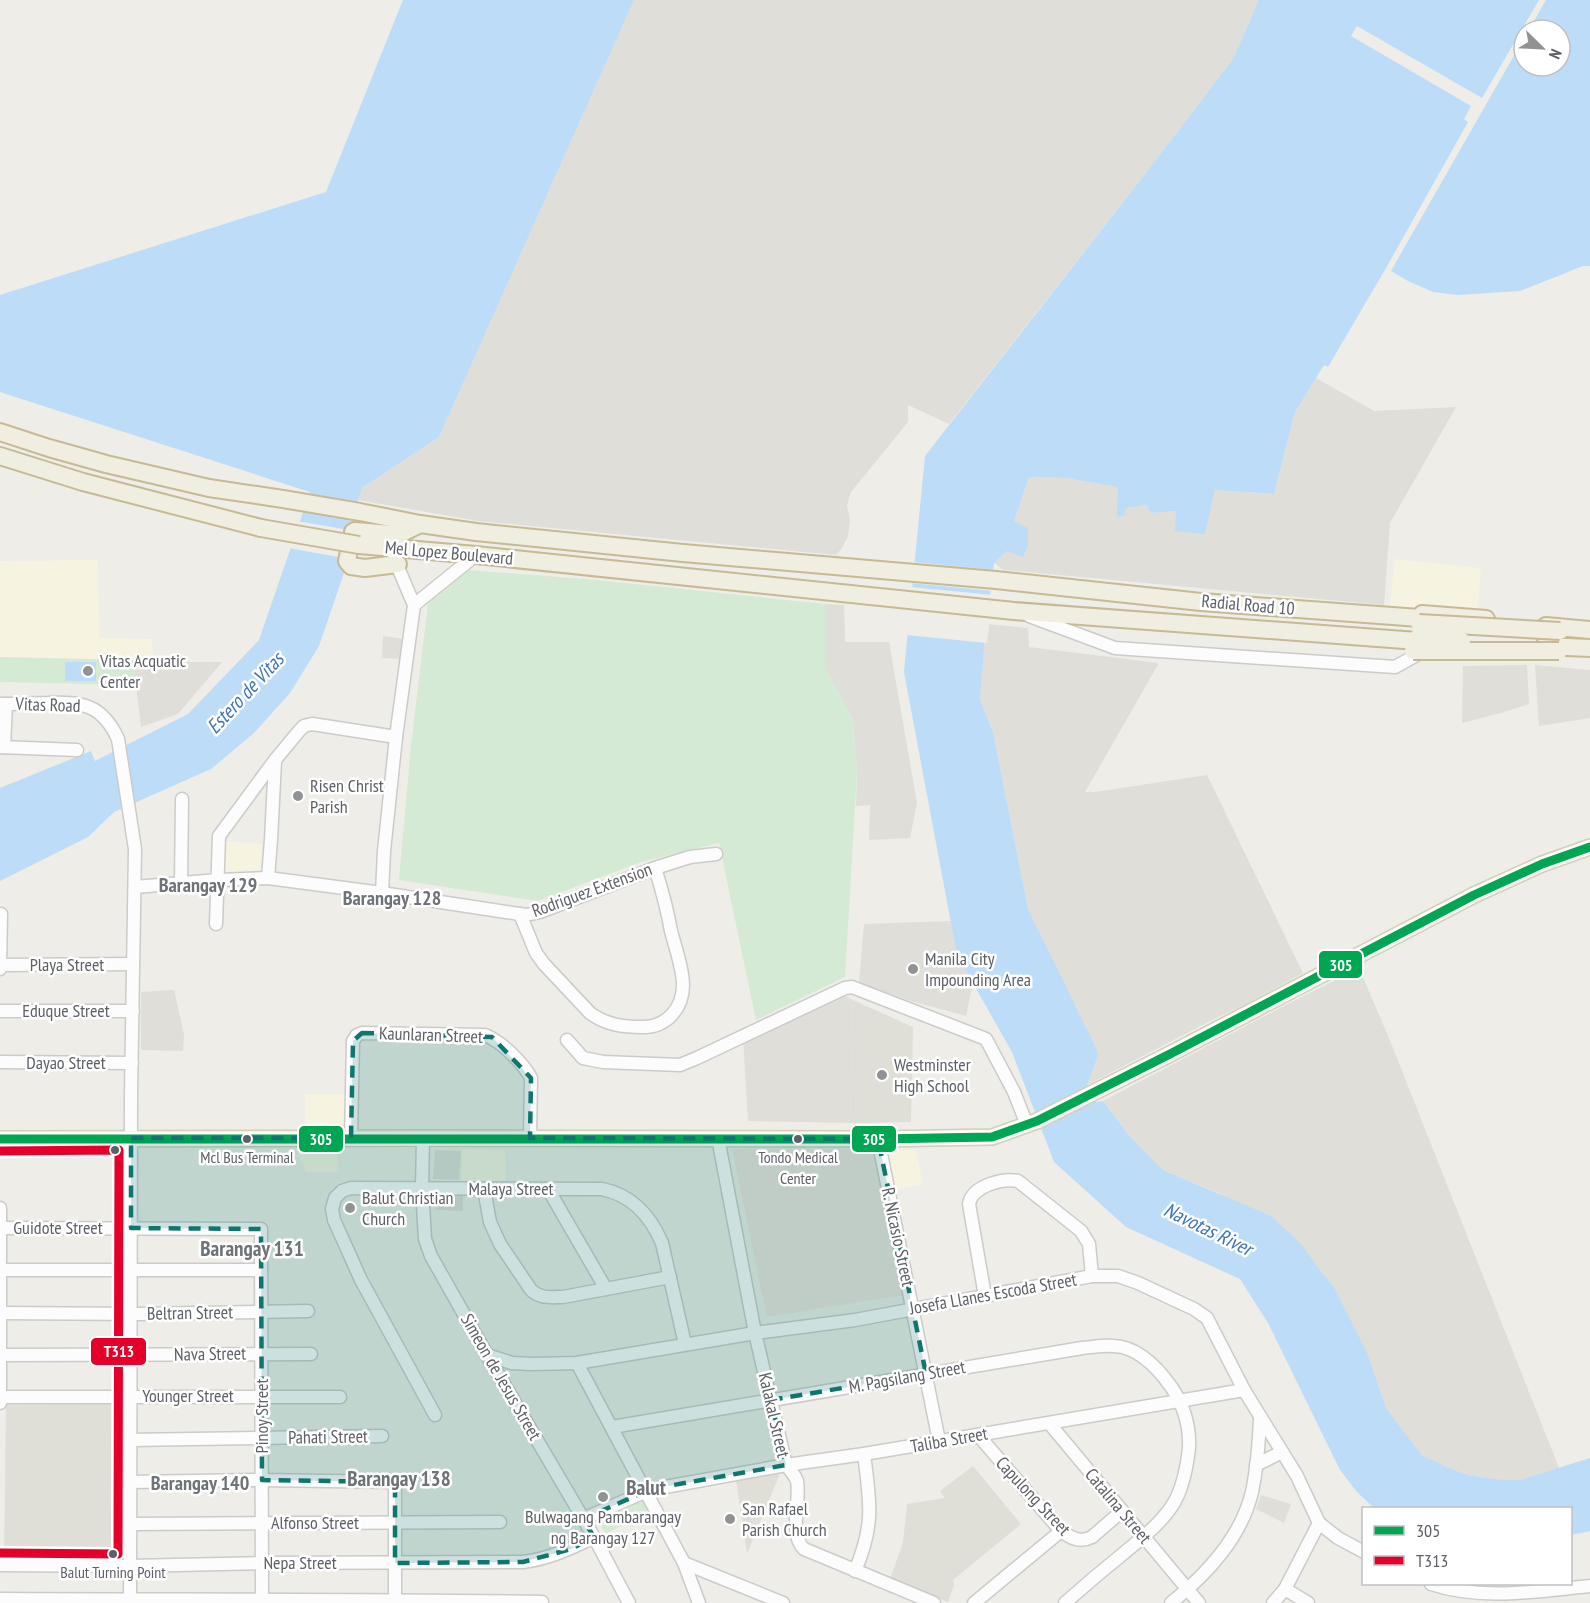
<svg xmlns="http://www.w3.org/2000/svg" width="1590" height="1603" viewBox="0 0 1590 1603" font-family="'PT Sans Narrow',sans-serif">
  <rect width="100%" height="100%" fill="#eeede8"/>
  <g fill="#f7f3e1">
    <path d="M1395,559L1481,568L1477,618L1389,611Z"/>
    <path d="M98,560L99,638L152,639L153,661L0,657V561Z"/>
    <path d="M224,841L262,844L260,874L221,871Z"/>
    <rect x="305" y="1094" width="41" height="33"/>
    <path d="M295,1148H336L339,1172H306Z"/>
    <path d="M462,1149L505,1150L506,1181H462Z"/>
    <path d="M888,1150H916L923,1184L896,1190Z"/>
  </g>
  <g fill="#dfded9">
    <path d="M634,0H1259L1233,59L1149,169L949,424L908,405V422L851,492L847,505L850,521L848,536L842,548L836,555L478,521L358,500L362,488L439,437Z"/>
    <path d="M1316,378L1374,411L1456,407L1390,523L1384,605L1004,570L994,563L1007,551L1014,521L1029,477L1066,478L1118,487L1126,508L1146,505L1151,513L1177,511L1205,533L1215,490L1274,494L1295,412Z"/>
    <path d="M825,604L844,605L845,642H889L917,803L910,838L869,840L870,805L856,806L857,772L853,720L825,668Z"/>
    <path d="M986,624L1028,628L1029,647L1159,663L1085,792H1095L1207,775L1303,973L1250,1002L1210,1021L1087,1085L1098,1056L1097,1051L1028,909L993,732L980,700Z"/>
    <path d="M133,660L197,662H222L178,714L141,727Z"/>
    <path d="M1527,665L1529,704L1501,713L1462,723L1463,666Z"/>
    <path d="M1535,665L1590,670V718L1539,726Z"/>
    <path d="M951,921L957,955L973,984L966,1016L911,1001L859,983L864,924Z"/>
    <path d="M1359,968L1391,1043L1559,1468L1520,1480L1494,1479L1468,1475L1449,1468L1422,1455L1386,1408L1366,1353L1334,1287L1320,1270L1221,1194L1163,1170L1128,1134L1103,1101L1282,1007Z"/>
    <path d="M174,990L184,1035L183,1051L141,1050V992Z"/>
    <path d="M842,994L853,1000L850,1123L748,1121L743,1039Z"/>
    <path d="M435,1150L461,1151L459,1180L433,1179Z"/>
    <path d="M436,1192H463V1211L436,1210Z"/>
    <path d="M1261,1495L1291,1504L1284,1523L1256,1509Z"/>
  </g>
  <g fill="#dfded7">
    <path d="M383,636L404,639L401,659L382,658Z"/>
    <path d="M853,1000L913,1027L911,1122L850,1123Z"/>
    <path d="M117,1404L114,1561L4,1560L6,1405Z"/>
    <path d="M973,1466L1021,1524L953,1580L954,1585L948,1602L890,1579L903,1543L907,1504L945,1498L940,1491Z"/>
    <path d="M781,1471L747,1554L736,1480Z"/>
  </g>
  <path fill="#ede1dd" d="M732,1149H874L903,1295L767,1317Z"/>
  <g fill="#d5ead4">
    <path d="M469,570L596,580L825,604V668L853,720L857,772L845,977L756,1020L719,843L641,862L538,901L399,880L411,745L428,604Z"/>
    <path d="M0,657L133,660L136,685L0,682Z"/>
    <path d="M638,1496L648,1501L651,1510L606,1534L596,1516Z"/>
  </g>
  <g fill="#bcdcf8" fill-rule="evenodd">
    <path d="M403,0H634L439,437L362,488L358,500L345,570L319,646L290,693L254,733L211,769L114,812L88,837L0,881V788L91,751L95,761L188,714L259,640L310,492L0,392V295L326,192Z"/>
    <path d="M1259,0H1590V266H1583L1520,291L1457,295L1433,292L1408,281L1386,268L1328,367L1324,365L1295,412L1274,494L1215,490L1205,534L1175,531L1176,511L1151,513L1146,505L1126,508L1124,515L1117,517L1118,487L1066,478L1029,477L1014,521L1028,528V545L1023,557L1007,551L994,563L986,624L980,700L993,732L1028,909L1097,1050L1098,1056L1087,1085L1096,1102L1103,1101L1128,1134L1163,1170L1271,1216L1300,1243L1320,1270L1334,1287L1367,1353L1386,1408L1422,1455L1449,1468L1468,1475L1494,1479L1520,1480L1590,1458V1531L1571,1535L1570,1508H1374L1357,1492L1340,1470L1268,1323L1240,1279L1126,1227L1054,1162L1012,1052L957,955L904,672L925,456L1149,169L1233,59ZM1524,30H1560V66H1524Z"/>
    <rect x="65" y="662" width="31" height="19"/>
  </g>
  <g fill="#eeede8">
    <path d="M1539,0H1546L1529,30H1524V38L1391,271L1386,268L1468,122L1464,119L1471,106L1351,36L1357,26L1482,98Z"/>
    <path d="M297,521L355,531L350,559L288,548Z"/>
    <path d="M912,562L996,570L993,591L910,583Z"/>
    <path d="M911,587L993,595L987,643L906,635Z"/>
  </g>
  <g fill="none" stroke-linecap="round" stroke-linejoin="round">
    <defs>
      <g id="minor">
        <path d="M414,605L476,555"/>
        <path d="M1029,616L1115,648L1395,667L1422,652"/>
        <path d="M0,704C16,704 32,703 48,703C82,702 102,704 118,739L135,849L131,1094L130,1603"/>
        <path d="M0,747L77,750"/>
        <path d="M4,747L6,704"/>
        <path d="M268,878L271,840L275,761"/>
        <path d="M181,883L182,799"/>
        <path d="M135,887L218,880L268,878L382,893L526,915L540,912L655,868L690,857L716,854"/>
        <path d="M382,893L384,851L396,737L414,605L394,558"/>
        <path d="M520,914L536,953L544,964L590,1013C606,1025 623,1027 643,1027C666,1027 683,1009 683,985C683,968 675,947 671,931C667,908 662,890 655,868"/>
        <path d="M216,924L219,836L275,760L299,731L304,726L312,724L396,737"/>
        <path d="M0,965L133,964"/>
        <path d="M0,969L1,914"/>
        <path d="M0,1011H133"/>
        <path d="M567,1040L583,1058L603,1062L680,1065L697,1058L845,988L852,987L986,1039L1014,1092L1027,1125"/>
        <path d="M0,1062L132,1063"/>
        <path d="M351,1138L353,1041L357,1035L362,1033L485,1035C501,1041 523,1063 531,1078L530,1138"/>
        <path d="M423,1138L422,1188L425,1239L431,1256L487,1355L594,1537L629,1603"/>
        <path d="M718,1138L755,1333L786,1465C790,1470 795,1475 797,1481C801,1501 788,1533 804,1549L934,1603"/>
        <path d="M878,1139L939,1441"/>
        <path d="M484,1189L490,1222L500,1244L531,1290C541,1299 550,1297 563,1297L670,1277"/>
        <path d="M548,1189L606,1289"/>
        <path d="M0,1208V1403"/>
        <path d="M0,1228L261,1229L262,1603"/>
        <path d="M0,1270H261"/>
        <path d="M985,1296L969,1204C972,1186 1002,1178 1018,1181L1081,1231L1089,1244L1092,1276"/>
        <path d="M0,1313L139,1314L308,1311"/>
        <path d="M0,1355L311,1354"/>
        <path d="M487,1355L512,1363L532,1364L577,1363L755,1333L855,1320L1092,1276H1118L1138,1283L1194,1309L1207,1318L1244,1390L1297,1476L1319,1523L1338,1538L1364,1552"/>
        <path d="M577,1363L641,1483"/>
        <path d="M0,1397H340"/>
        <path d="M435,1415L361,1280L334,1220L332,1209L335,1198L342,1191L351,1188L602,1189C632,1195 650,1215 662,1243L685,1344"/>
        <path d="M1049,1423L1199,1603"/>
        <path d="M612,1427L1082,1348C1093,1347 1104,1345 1114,1346C1139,1347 1158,1368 1172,1388C1184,1406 1190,1425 1189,1448C1187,1466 1184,1484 1175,1501C1163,1522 1143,1537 1124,1553C1104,1569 1084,1586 1065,1603"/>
        <path d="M978,1435L1061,1531C1071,1538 1080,1543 1092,1537L1122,1511"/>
        <path d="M130,1440L382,1436"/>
        <path d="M1256,1465L1282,1452"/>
        <path d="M130,1482L262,1480L395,1482V1603"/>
        <path d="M654,1489L786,1465L864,1454L1244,1390"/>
        <path d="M648,1496L684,1563L699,1603"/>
        <path d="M583,1519L640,1494"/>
        <path d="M130,1524L500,1522"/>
        <path d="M684,1563L783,1603"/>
        <path d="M0,1565L130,1566L262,1563L523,1562C549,1559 572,1548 594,1537"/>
        <path d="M855,1571C875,1524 870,1502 864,1454"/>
        <path d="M1431,1584C1482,1601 1538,1591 1590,1586"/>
        <path d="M1285,1589L1308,1603"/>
        <path d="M0,1599C181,1600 362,1599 542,1602"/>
        <path d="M974,1603L1061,1531"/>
        <path d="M1171,1603C1207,1574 1241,1538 1252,1492C1257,1468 1259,1442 1260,1418"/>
        <path d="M1273,1603L1285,1589L1319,1523"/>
      </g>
      <path id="major" d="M0,1139L423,1138L878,1139L992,1137L1037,1121L1170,1054L1474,895L1542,864L1590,847"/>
      <g id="highway">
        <path d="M0,432L49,448L106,464L209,488L283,499L360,512L420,524L476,532L683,553L996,580L1201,602L1433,619"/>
        <path d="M0,456L83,482L261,528"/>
        <path d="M359,545L476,555L1014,611L1431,642"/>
        <path d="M398,564L365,568L351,566L347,561L353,532L355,531L392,534L402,533L420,524"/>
        <path d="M1422,614L1486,619"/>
        <path d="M1546,626L1590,630"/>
        <path d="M1544,646L1590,648"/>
      </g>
    </defs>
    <use href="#minor" stroke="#cbcbca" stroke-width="15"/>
    <use href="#major" stroke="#d6ceb5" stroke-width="18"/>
    <use href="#highway" stroke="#c6b994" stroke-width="20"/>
    <use href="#minor" stroke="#fcfcfc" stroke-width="12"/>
    <use href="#major" stroke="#f3f2e8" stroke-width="15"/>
    <use href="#highway" stroke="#f0ede1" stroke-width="16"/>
    <defs>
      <g id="highway-bridge">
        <path d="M261,528L359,545"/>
        <path d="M1419,623L1560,631"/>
        <path d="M1418,637L1462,641"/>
        <path d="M1413,651H1559"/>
      </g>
    </defs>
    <use href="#highway-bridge" stroke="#c6b994" stroke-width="20" stroke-linecap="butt"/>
    <use href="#highway-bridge" stroke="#f0ede1" stroke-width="16"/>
    <defs>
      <path id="bus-1" d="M0,1139H878L992,1137L1037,1121L1170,1054L1474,895L1542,864L1590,847"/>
      <path id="bus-2" d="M0,1151L119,1150L118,1554L0,1553"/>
    </defs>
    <use href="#bus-1" stroke="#fff" stroke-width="14"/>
    <use href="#bus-2" stroke="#fff" stroke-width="14"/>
    <use href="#bus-1" stroke="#00a651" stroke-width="9"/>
    <use href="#bus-2" stroke="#e4002b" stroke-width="9"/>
  </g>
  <path fill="#0f766e" fill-opacity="0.2" stroke="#0f766e" stroke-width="4.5" stroke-dasharray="12 8" stroke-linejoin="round" d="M362,1033L492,1037L531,1078L530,1138L878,1139L926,1374L771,1400L786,1465L651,1489L583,1519L594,1537L571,1549L523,1562L395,1563V1482L262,1480L261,1229L131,1228V1138H351L353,1041Z"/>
  <g fill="#909294" stroke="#fff" stroke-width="2">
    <circle cx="88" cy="671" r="6"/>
    <circle cx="298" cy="796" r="6"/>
    <circle cx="913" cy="969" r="6"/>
    <circle cx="882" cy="1075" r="6"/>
    <circle cx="350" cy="1208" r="6"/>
    <circle cx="603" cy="1497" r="6"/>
    <circle cx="730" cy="1519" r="6"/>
  </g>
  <g fill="#5d6166" stroke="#fff" stroke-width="2">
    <circle cx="247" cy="1139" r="5"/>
    <circle cx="798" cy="1139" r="5"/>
    <circle cx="115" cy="1150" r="5"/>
    <circle cx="113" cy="1554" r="5"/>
  </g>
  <g text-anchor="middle" stroke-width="5" stroke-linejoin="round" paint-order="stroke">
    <g font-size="16" fill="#5d6166" stroke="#fff">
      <text x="247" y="1163">Mcl Bus Terminal</text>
      <text x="798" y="1163">Tondo Medical<tspan x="798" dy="21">Center</tspan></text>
      <text x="113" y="1578">Balut Turning Point</text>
    </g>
    <g font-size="18" fill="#5d6166" stroke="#fff">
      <text transform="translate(449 553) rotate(5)" y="6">Mel Lopez Boulevard</text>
      <text transform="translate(1248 605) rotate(5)" y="6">Radial Road 10</text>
      <text transform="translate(48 705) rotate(2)" y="6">Vitas Road</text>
      <text transform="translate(592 890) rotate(-20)" y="6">Rodriguez Extension</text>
      <text x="67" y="971">Playa Street</text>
      <text x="66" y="1017">Eduque Street</text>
      <text transform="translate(431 1035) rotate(2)" y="6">Kaunlaran Street</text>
      <text x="66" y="1069">Dayao Street</text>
      <text x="511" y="1195">Malaya Street</text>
      <text x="58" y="1234">Guidote Street</text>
      <text transform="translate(898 1237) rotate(78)" y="6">R. Nicasio Street</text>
      <text transform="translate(993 1294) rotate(-10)" y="6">Josefa Llanes Escoda Street</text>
      <text transform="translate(190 1313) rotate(-1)" y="6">Beltran Street</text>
      <text transform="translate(210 1354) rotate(-1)" y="6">Nava Street</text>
      <text transform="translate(501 1377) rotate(60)" y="6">Simeon de Jesus Street</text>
      <text transform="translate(907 1377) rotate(-10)" y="6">M. Pagsilang Street</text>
      <text x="188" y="1402">Younger Street</text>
      <text transform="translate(774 1415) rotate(77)" y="6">Kalakal Street</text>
      <text transform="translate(262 1416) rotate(-90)" y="6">Pinoy Street</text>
      <text transform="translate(328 1437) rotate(-1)" y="6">Pahati Street</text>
      <text transform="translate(949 1440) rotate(-10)" y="6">Taliba Street</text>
      <text transform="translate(1033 1496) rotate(47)" y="6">Capulong Street</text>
      <text transform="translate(1118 1506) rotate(50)" y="6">Catalina Street</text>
      <text x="315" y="1529">Alfonso Street</text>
      <text x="300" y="1569">Nepa Street</text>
    </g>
    <g font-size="18" fill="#5d6166" stroke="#fff" text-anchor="start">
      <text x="100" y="667">Vitas Acquatic<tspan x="100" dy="21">Center</tspan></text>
      <text x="310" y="792">Risen Christ<tspan x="310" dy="21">Parish</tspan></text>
      <text x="925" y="965">Manila City<tspan x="925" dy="21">Impounding Area</tspan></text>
      <text x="894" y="1071">Westminster<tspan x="894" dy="21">High School</tspan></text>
      <text x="362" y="1204">Balut Christian<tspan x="362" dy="21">Church</tspan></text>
      <text x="742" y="1515">San Rafael<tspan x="742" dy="21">Parish Church</tspan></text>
      <text x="603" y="1523" text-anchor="middle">Bulwagang Pambarangay<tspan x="603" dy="21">ng Barangay 127</tspan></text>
    </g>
    <g font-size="20" font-style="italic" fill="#3e74b6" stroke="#fff">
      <text transform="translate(245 693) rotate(-47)" y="7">Estero de Vitas</text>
      <text transform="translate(1208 1229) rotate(26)" y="7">Navotas River</text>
    </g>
    <g font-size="20" font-weight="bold" fill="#6e7378" stroke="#fff">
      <text x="208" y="892">Barangay 129</text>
      <text x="392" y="905">Barangay 128</text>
      <text x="200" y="1490">Barangay 140</text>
    </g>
    <g font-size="21" font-weight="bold" fill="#6e7378" stroke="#fff">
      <text x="252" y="1256">Barangay 131</text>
      <text x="399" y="1486">Barangay 138</text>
      <text x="646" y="1495">Balut</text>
    </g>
  </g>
  <g stroke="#fff" stroke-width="2">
    <rect x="1318" y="950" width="45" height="29" rx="6" fill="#00a651"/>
    <rect x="298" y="1125" width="46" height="28" rx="6" fill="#00a651"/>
    <rect x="851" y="1125" width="46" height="28" rx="6" fill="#00a651"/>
    <rect x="90" y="1337" width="57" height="29" rx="6" fill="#e4002b"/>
  </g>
  <g font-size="16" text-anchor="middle" font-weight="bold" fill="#fff">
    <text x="1341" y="971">305</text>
    <text x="321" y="1145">305</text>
    <text x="874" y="1145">305</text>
    <text x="119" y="1357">T313</text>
  </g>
  <rect x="1362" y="1507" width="210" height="78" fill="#ffffff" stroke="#bec0c2" stroke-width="1.5"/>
  <rect x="1374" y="1526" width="30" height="9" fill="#00a651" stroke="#bec0c2" stroke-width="1.5"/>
  <text x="1416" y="1537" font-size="18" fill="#5d6166">305</text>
  <rect x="1374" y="1556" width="30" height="9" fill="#e4002b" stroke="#bec0c2" stroke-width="1.5"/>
  <text x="1416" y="1567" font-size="18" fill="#5d6166">T313</text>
  <g transform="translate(1542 48) rotate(114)"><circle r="28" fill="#ffffff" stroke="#bec0c2" stroke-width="1.5"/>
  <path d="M0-4.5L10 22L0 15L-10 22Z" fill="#909294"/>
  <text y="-9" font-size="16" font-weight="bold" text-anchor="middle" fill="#5d6166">N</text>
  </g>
</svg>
